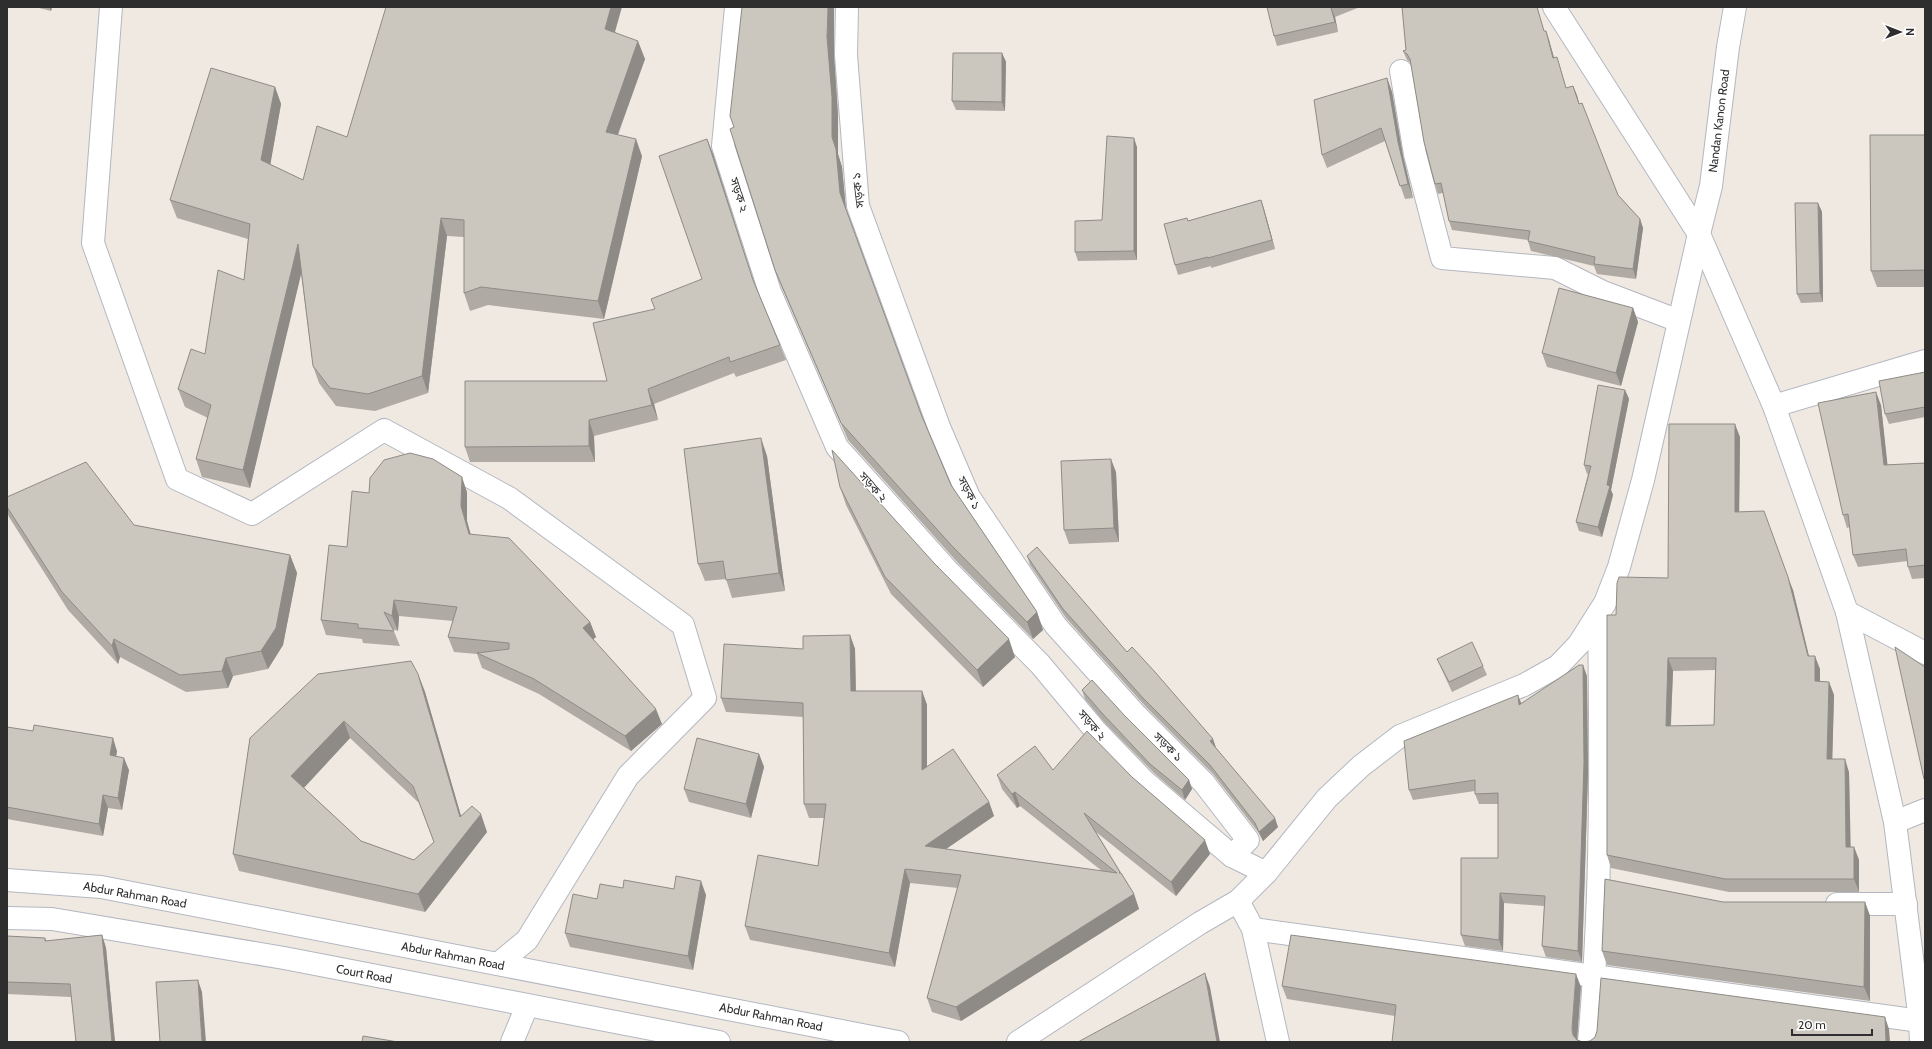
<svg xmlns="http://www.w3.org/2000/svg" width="1932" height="1049" viewBox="0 0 1932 1049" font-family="Cabin,'Noto Sans Bengali',sans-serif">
  <rect width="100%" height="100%" fill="#efe9e1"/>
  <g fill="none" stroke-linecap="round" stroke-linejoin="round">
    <defs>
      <g id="minor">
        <path d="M111,7L93,243L177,479L252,514L384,430L509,498L683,625L705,698L628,776L527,940L498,964"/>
        <path d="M736,7L723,146L770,292L837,447L949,572L1040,664L1095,730L1145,782L1232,856"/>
        <path d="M847,7L846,55L858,206L939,427L969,497L1056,626L1137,716L1204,783L1248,840L1232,856L1266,873"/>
        <path d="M1401,71L1415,154L1442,258L1555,268L1603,292L1679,321"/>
        <path d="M1774,406L1925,361"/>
        <path d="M1847,612L1925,653"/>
        <path d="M1895,822L1925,810"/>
        <path d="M1837,904H1906"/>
        <path d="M1253,929L1920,1021"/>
        <path d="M512,1042L527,1006"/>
        <path d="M1589,1042C1602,899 1601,756 1599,613"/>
      </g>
      <path id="tertiary" d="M1554,7L1699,234"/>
      <g id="secondary">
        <path d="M1699,234L1774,406L1847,612L1895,822L1920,1021L1921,1042"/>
        <path d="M7,880L101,887L898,1042"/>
        <path d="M1238,901L1253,929L1278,1042"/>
        <path d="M7,918L52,919L284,958L719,1042"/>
        <path d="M1018,1042L1200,923L1238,901L1266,873L1327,798L1361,766L1400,736L1524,685L1558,666L1579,644L1605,603L1619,567L1643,480L1699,234L1711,186L1728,47L1735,7"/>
      </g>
    </defs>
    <use href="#minor" stroke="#b4b7c1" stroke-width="24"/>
    <use href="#tertiary" stroke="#b4b7c1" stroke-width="24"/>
    <use href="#secondary" stroke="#b4b7c1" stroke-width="24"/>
    <use href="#minor" stroke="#fff" stroke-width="22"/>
    <use href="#tertiary" stroke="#fff" stroke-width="22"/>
    <use href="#secondary" stroke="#fff" stroke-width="22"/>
  </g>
  <g fill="#afaba4" fill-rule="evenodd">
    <path d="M35,7H52L51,11Z"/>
    <path d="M1267,7H1360L1335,17L1338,32L1277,46L1274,36Z"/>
    <path d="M1402,7H1537L1544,31H1546L1549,40L1554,58L1560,67L1566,88L1573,86L1579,104L1618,195L1640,219L1643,228L1636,279L1597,274L1594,266L1531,251L1528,241V240L1452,230L1449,221L1443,193L1438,194L1435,184L1411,63L1407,60L1403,51L1406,50Z"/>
    <path d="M615,32L645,59L618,135L642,156L604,319L488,305L470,311L464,293V237L447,236L428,393L375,411L336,406L319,383L313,366L301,273L250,488L202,477L196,459L208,418L185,407L178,389L205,354L244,280L248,239L177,218L170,200L275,87L281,104L270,164L303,180L347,137Z"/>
    <path d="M1002,53L1006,62L1005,111L956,110L952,101Z"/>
    <path d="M834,55L838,115V154L842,167L846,210L921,414L951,485L1037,612L1043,630L1033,639L958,563L848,440L782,288L775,270L734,127Z"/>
    <path d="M1387,78L1392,92L1403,156L1413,198L1405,199L1385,141L1327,168L1322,155Z"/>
    <path d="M1925,135V287H1877L1871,271Z"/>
    <path d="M707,139L713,154L755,286L780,345L786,360L736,377L734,373L654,404L658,420L594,436L595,462H470L465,447L607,381L655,309L702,279Z"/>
    <path d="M1137,147V260L1078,261L1075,252L1102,220Z"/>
    <path d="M1261,200L1264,209L1275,249L1211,268V266L1178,275L1175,265L1188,221Z"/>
    <path d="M1818,203L1822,212L1823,302L1801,303L1797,294Z"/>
    <path d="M1633,308L1638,322L1621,386L1547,367L1542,353Z"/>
    <path d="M1925,372V417L1889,424L1885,414Z"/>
    <path d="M1625,390L1629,399L1611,490L1613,495L1602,537L1579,531L1576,522L1588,474H1587L1584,465Z"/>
    <path d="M1881,405L1887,465L1925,463V578L1912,579L1908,567V561L1858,567L1853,555L1850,527L1847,528L1843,515Z"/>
    <path d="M1740,437L1739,512L1793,590L1809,656L1820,669V682H1829L1834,695L1832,759L1849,772L1850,847H1854L1859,860V892H1729L1611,868L1607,855L1668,578ZM1715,670L1714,725L1671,726L1673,671Z"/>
    <path d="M767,456L785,591L732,598L726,579L705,581L698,564Z"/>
    <path d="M1116,472L1119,542L1069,544L1064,530Z"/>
    <path d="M840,487L1015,657L983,687L891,594L846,505Z"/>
    <path d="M467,492V521L470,534L590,622L596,637L593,639L662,724L631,751L539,694L482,668L477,654L454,652L448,637L453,621L399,616L398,631L393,629L400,646L363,643L362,639L326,635L321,620L347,547L369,493Z"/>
    <path d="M7,497L134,525L290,555L297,573L283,645L268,669L233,676L228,688L186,692L120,657L118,664L68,610L9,517L7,512Z"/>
    <path d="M1027,556L1127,652L1213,739L1216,748L1278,827L1263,841L1258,832L1213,774L1146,707L1066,618L1030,565Z"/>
    <path d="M850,635L855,649L856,691H922L927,705V766L989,802L994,816L946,849L1102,871L1020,806L1017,808L1002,789L997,775L1053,770L1132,777L1210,854L1176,896L1096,832L1134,894L1139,909L961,1021L932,1012L927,998L958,888L910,883L895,967L750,940L745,926L818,866L824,818H809L804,804L803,717L726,712L721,698L803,649Z"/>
    <path d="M1437,659L1483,666L1487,675L1452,692L1441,668Z"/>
    <path d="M418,674L425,692L461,816L487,832L425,912L239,871L233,854L250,738ZM350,738L419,803L434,842L414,860L361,841L304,788Z"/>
    <path d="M1587,676L1588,774L1582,962L1546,957L1542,946L1544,906L1504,903L1503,951L1465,946L1461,935L1498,858V804H1479L1475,794V791L1413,800L1409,790L1521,703Z"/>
    <path d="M1082,690L1189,780L1192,789L1185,800L1154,773L1104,722L1085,699Z"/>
    <path d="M7,727L117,751L116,756L129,770L122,810L108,808L103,836L7,819Z"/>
    <path d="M759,754L764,767L751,818L689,802L684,789Z"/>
    <path d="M623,888L706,895L693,970L570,947L565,933L597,899Z"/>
    <path d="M1865,902L1870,916V1001L1607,965L1602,951Z"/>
    <path d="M102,935L106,948L115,1042H76L71,997L7,994V936L45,938L47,941Z"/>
    <path d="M1282,986L1581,987L1395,1016L1287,999Z"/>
  </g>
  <g fill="#8e8b86">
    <path d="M49,7H52L51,11Z"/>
    <path d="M611,7H622L611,46L605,29Z"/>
    <path d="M828,7H834V55L838,115V154L842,167L846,210L840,193L832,137L827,37Z"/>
    <path d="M1331,8L1335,17L1338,32L1335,22Z"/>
    <path d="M1546,31L1549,40L1557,68L1553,58Z"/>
    <path d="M638,41L645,59L612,150L606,132Z"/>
    <path d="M1002,53L1006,62L1005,111L1002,102Z"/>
    <path d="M1387,78L1392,92L1403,156L1413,198L1408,184L1398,142Z"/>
    <path d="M1573,86L1577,95L1582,114L1579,104Z"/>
    <path d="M275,87L281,104L268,178L261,160Z"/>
    <path d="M1134,138L1137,147V260L1134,251Z"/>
    <path d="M636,139L642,156L604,319L598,301Z"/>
    <path d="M707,139L713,154L758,296L753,280Z"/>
    <path d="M1261,200L1264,209L1275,249L1272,240Z"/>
    <path d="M1818,203L1822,212L1823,302L1820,293Z"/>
    <path d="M441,218L447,236L428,393L422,376Z"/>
    <path d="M1640,219L1643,228L1636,279L1633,269Z"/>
    <path d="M298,244L304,262L250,488L243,470Z"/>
    <path d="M1633,308L1638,322L1621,386L1616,373Z"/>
    <path d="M648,389L654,404L658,420L652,405Z"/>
    <path d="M1625,390L1629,399L1611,490L1613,495L1602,537L1598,527Z"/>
    <path d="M1876,392L1881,405L1889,478L1884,465Z"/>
    <path d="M589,420L594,436L595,462L589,446Z"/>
    <path d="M1735,424L1740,437L1739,525L1735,512Z"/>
    <path d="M761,438L767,456L785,591L779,573Z"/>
    <path d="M1111,459L1116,472L1119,542L1114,528Z"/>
    <path d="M462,477L467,492V521L475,549L469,534L461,506Z"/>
    <path d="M290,555L297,573L283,645L268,669L261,651Z"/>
    <path d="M1788,577L1793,590L1812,669L1808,656Z"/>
    <path d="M394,600L399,616L398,631L392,616Z"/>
    <path d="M1037,612L1043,630L1033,639L1027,622Z"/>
    <path d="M590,622L596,637L589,643L583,628Z"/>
    <path d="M850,635L855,649L856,705L851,691Z"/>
    <path d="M114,639L120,657L118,664L112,646Z"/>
    <path d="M1009,639L1015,657L983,687L977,670Z"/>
    <path d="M1815,656L1820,669V694L1815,681Z"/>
    <path d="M226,658L233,676L228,688L222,671Z"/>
    <path d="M1668,658L1673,671L1670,739L1666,726Z"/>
    <path d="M1583,665L1587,676L1588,774L1582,962L1578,951Z"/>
    <path d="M418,674L425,692L466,833L481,814L487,832L425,912L418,894L460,817Z"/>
    <path d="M1829,682L1834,695L1832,772L1827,759Z"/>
    <path d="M922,691L927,705V784L922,770Z"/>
    <path d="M1518,695L1522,705H1519Z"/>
    <path d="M656,709L662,724L631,751L625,736Z"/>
    <path d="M344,721L350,738L298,794L291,776Z"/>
    <path d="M113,738L117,751L114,768L110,755Z"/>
    <path d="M1213,739L1216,748L1214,750L1210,741Z"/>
    <path d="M759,754L764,767L751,818L746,804Z"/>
    <path d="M124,758L129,770L122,810L118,798Z"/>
    <path d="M1845,759L1849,772L1851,860L1846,847Z"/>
    <path d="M1189,780L1192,789L1185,800L1182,790Z"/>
    <path d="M1015,792L1020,806L1017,808L1012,794Z"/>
    <path d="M103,795L108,808L103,836L99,824Z"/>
    <path d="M989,802L994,816L930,860L925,846Z"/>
    <path d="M1275,818L1278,827L1263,841L1259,832Z"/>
    <path d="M1205,840L1210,854L1176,896L1171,882Z"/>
    <path d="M1854,847L1859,860V892L1854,879Z"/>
    <path d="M905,869L910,883L895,967L889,953Z"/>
    <path d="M701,881L706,895L693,970L688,956Z"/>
    <path d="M1500,893L1504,903L1503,951L1499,940Z"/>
    <path d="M1134,894L1139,909L961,1021L956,1007Z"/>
    <path d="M1865,902L1870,916V1001L1864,987Z"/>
    <path d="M102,935L106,948L115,1042H112Z"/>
    <path d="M1205,973L1210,987L1220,1042H1217Z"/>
    <path d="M1576,974L1581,987L1577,1042L1573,1035L1572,1029Z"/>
    <path d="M198,980L202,992L206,1042H202Z"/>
    <path d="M1885,1017L1889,1029L1890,1042H1886Z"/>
  </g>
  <g fill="#cbc7bf" stroke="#8e8b86" fill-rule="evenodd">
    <path d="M386,7H611L605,29L638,41L606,132L636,139L598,301L481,287L464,293V220L441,218L422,376L368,394L330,388L313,366L298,244L243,470L196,459L211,405L178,389L191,349L205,354L218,270L244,280L250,224L170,200L211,68L275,87L261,160L303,180L317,126L347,137Z"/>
    <path d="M742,7H828L827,37L832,97V137L836,149L840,193L921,414L951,485L1037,612L1027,622L952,546L841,423L775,270L730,129L734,127L730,116Z"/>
    <path d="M1267,7H1333L1331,8L1335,22L1274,36Z"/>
    <path d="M1402,7H1537L1544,31H1546L1553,58L1557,57L1566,88L1573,86L1579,104L1582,103L1618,195L1640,219L1633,269L1594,264L1595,257L1528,241L1530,231L1449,221L1441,183L1435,184L1424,142L1410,59L1407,54L1403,51L1406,50Z"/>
    <path d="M953,53H1002V102L952,101Z"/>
    <path d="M1387,78L1398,142L1408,184L1400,186L1381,128L1322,155L1314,100Z"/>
    <path d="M1870,135H1925V270L1871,271Z"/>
    <path d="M1107,136L1134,138V251L1075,252V221L1102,220Z"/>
    <path d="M707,139L753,280L780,345L730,362L729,357L648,389L652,405L589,420V446L465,447V381H607L593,323L655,309L651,299L702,279L659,156Z"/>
    <path d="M1261,200L1272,240L1208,258V257L1175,265L1164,224L1187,218L1188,221Z"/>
    <path d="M1795,203H1818L1820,293L1797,294Z"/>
    <path d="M1559,288L1633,308L1616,373L1542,353Z"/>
    <path d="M1925,372V407L1885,414L1879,381Z"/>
    <path d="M1598,385L1625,390L1607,485L1610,486L1598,527L1576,522L1591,466L1584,465Z"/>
    <path d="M1876,392L1884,465L1925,463V565L1908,567L1906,549L1853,555L1848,514L1843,515L1818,403Z"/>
    <path d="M1669,424H1735V512L1764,511L1788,577L1808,656H1815V681L1829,682L1827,759H1845L1846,847H1854V879H1725L1607,855V615H1616L1617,583L1619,577L1668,578ZM1668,658H1716L1714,725L1666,726Z"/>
    <path d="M761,438L779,573L726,580L723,561L698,564L684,449Z"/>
    <path d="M832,450L934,563L1009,639L977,670L885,577L840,487Z"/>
    <path d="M410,453L433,459L462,477L461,506L469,534L509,538L590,622L583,628L656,709L625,736L534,679L477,653L509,649V643L448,637L457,607L394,600L392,616L384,612L394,631L358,628V624L321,620L329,545L347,547L352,491L369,493L370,478L384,460Z"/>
    <path d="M1111,459L1114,528L1064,530L1061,461Z"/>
    <path d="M86,462L134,525L290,555L276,628L261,651L226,658L222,671L180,675L114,639L112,646L62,592L7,507V497Z"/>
    <path d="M1037,547L1127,652L1132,647L1155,672L1213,739L1210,741L1275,818L1259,832L1255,823L1210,765L1143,698L1063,609L1027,556Z"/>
    <path d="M850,635L851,691H922V770L953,749L989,802L925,846L1117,873L1015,792L1012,794L997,775L1035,746L1053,770L1087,731L1132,777L1205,840L1171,882L1084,813L1120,872L1119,873H1121L1134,894L956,1007L927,998L961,875L905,869L889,953L745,926L758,855L818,866L826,804H804L803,703L721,698L724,644L803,649V636Z"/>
    <path d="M1472,642L1483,666L1449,682L1437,659Z"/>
    <path d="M1895,647L1925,667V779H1924Z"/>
    <path d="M411,661L418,674L460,817L472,806L481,814L418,894L233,854L250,738L318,674ZM344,721L413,786L434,842L414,860L361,841L291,776Z"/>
    <path d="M1579,665H1583L1584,763L1578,951L1542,946L1545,896L1500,893L1499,940L1461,935V858H1498V793L1475,794V780L1409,790L1404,741L1518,695L1519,705Z"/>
    <path d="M1092,680L1125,716L1189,780L1182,790L1150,764L1101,712L1082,690Z"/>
    <path d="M34,725L113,738L110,755L124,758L118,798L103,795L99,824L7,807V727L33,731Z"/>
    <path d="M697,738L759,754L746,804L684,789Z"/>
    <path d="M676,876L701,881L688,956L565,933L573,894L597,899L600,884L623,888L624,880L674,889Z"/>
    <path d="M1605,879L1723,902H1865L1864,987L1602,951Z"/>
    <path d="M102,935L112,1042H76L70,984L7,982V936L45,938V941Z"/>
    <path d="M1291,935L1576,974L1572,1029L1573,1035L1577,1040L1583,1042H1392L1396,1005L1282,986Z"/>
    <path d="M1205,973L1217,1042H1078Z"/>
    <path d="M1601,978L1885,1017L1886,1042H1583L1590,1041L1595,1037L1597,1031Z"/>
    <path d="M198,980L202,1042H160L156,982Z"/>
    <path d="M363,1036L398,1042H362Z"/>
  </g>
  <g text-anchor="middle" stroke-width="3" stroke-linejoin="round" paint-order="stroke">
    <g font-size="12" fill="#2e2e2e" stroke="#fff">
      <text transform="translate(1719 121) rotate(-83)" y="4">Nandan Kanon Road</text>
      <text transform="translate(858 190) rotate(-97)" y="4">সড়ক ১</text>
      <text transform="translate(739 195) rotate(72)" y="4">সড়ক ২</text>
      <text transform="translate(873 487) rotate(48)" y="4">সড়ক ২</text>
      <text transform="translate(969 493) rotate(62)" y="4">সড়ক ১</text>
      <text transform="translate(1092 725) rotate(49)" y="4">সড়ক ২</text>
      <text transform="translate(1168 747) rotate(45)" y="4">সড়ক ১</text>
      <text transform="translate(135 895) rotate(10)" y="4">Abdur Rahman Road</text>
      <text transform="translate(453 956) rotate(11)" y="4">Abdur Rahman Road</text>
      <text transform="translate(364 974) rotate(11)" y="4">Court Road</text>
      <text transform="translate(771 1017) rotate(11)" y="4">Abdur Rahman Road</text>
    </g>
  </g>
  <rect width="1932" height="1049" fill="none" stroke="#2e2e2e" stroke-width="16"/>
  <g transform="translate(1900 32) rotate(90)" stroke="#ffffff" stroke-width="3" paint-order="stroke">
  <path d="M0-3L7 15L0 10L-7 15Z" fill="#2e2e2e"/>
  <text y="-6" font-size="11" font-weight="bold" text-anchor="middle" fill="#2e2e2e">N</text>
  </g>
  <path d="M1792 1029v6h80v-6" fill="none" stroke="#2e2e2e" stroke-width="2"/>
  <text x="1798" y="1029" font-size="12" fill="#2e2e2e" stroke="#ffffff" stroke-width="3" paint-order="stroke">20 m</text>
</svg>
